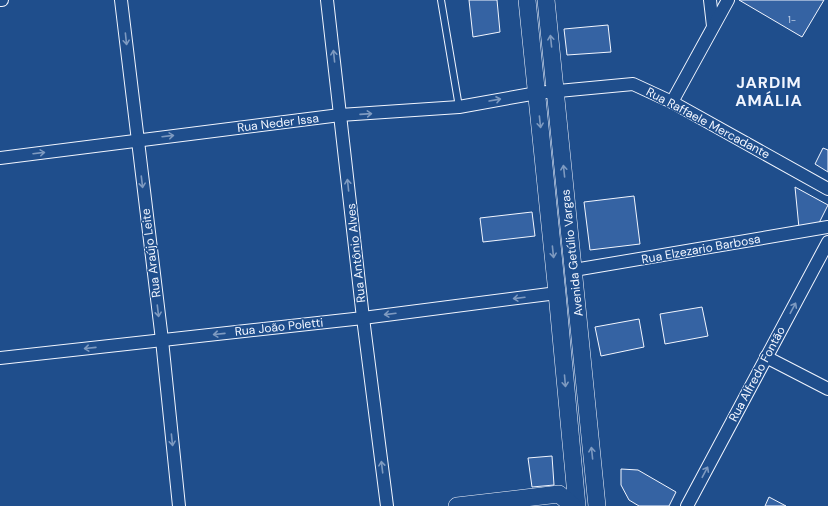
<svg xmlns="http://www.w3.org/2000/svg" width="828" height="506" viewBox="0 0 828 506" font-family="'DM Sans',sans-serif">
  <rect width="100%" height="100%" fill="#1f4e8c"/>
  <g fill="#3563a3" stroke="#f2f6ff">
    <path d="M469,0H497L500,32L473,37Z"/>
    <path d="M739,0H824L802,37Z"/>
    <path d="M608,25L611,52L567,55L564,29Z"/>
    <path d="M823,148L828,150V172L815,164Z"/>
    <path d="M795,187L828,205L818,225L799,228Z"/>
    <path d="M634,196L640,244L590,250L584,202Z"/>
    <path d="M532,212L535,236L483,242L480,218Z"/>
    <path d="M702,307L708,336L665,344L660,314Z"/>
    <path d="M639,319L644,347L601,356L595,327Z"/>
    <path d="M552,456L554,485L532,487L528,458Z"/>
    <path d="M621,469L638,470L676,492L669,506H639L629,500L621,485Z"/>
    <path d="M769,497L786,506H765Z"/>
  </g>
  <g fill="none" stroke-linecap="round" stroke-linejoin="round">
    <defs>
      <path id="lane" d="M441,0L459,107"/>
      <g id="street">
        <path d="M0,0H2"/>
        <path d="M121,0L162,340L179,506"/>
        <path d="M327,0L363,318L387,506"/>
        <path d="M710,0L713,26"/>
        <path d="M672,102L728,0"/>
        <path d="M0,158L340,115L459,107L537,93L633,84L672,102L828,189"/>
        <path d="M574,270L828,227"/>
        <path d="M766,357L828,389"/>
        <path d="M0,358L363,318L557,293"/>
        <path d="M687,506L828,242"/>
      </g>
      <g id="secondary">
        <path d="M527,0L557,293L577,506"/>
        <path d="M546,0L597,506"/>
        <path d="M457,506L559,494L573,506"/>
      </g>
    </defs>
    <use href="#lane" stroke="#f2f6ff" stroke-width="8"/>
    <use href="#street" stroke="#f2f6ff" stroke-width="14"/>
    <use href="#secondary" stroke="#f2f6ff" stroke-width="18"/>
    <use href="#lane" stroke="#1f4e8c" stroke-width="6"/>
    <use href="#street" stroke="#1f4e8c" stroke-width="12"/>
    <use href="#secondary" stroke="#1f4e8c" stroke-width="17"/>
  </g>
  <defs><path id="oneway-shaft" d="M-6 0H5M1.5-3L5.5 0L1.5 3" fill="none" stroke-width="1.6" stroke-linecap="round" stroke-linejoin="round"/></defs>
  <g stroke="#7e9ac0">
    <use href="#oneway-shaft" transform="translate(126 39) rotate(84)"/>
    <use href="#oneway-shaft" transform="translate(551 41) rotate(-96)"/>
    <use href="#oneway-shaft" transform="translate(334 56) rotate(-96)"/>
    <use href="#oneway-shaft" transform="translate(495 100) rotate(-10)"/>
    <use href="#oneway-shaft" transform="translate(366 114) rotate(-4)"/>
    <use href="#oneway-shaft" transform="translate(540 122) rotate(84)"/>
    <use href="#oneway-shaft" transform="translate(168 136) rotate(-7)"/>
    <use href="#oneway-shaft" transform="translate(39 153) rotate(-7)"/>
    <use href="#oneway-shaft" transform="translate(564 171) rotate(-96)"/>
    <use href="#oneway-shaft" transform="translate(142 182) rotate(83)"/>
    <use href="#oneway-shaft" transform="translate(348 185) rotate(-96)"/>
    <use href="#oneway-shaft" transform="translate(553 252) rotate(84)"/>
    <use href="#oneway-shaft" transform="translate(519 298) rotate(173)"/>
    <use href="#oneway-shaft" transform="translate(793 308) rotate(-62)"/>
    <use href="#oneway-shaft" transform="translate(158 311) rotate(83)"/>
    <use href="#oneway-shaft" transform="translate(390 314) rotate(173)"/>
    <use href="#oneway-shaft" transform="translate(219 334) rotate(174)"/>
    <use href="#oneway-shaft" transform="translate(90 348) rotate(174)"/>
    <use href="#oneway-shaft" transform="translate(565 381) rotate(85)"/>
    <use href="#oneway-shaft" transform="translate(172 440) rotate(84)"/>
    <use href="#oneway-shaft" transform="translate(592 453) rotate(-96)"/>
    <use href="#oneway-shaft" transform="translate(382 467) rotate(-97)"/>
    <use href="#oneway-shaft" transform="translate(705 472) rotate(-62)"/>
  </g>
  <g text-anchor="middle" stroke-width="3" stroke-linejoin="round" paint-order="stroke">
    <g font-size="10" fill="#c3d1e8">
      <text x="792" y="23">1-</text>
    </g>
    <g font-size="12" fill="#f2f6ff" stroke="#1f4e8c">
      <text transform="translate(278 123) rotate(-7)" y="4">Rua Neder Issa</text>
      <text transform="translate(708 123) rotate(28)" y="4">Rua Raffaele Mercadante</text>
      <text transform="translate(701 249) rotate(-10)" y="4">Rua Elzezario Barbosa</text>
      <text transform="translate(151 253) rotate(-97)" y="4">Rua Araújo Leite</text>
      <text transform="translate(356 253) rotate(-96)" y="4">Rua Antônio Alves</text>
      <text transform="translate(572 253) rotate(-96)" y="4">Avenida Getúlio Vargas</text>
      <text transform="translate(279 327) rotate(-6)" y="4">Rua João Poletti</text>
      <text transform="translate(757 374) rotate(-62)" y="4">Rua Alfredo Fontão</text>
    </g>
    <g font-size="16" font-weight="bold" letter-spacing="1" fill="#f2f6ff" stroke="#1f4e8c">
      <text x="769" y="88">JARDIM<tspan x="769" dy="18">AMÁLIA</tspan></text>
    </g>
  </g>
</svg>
